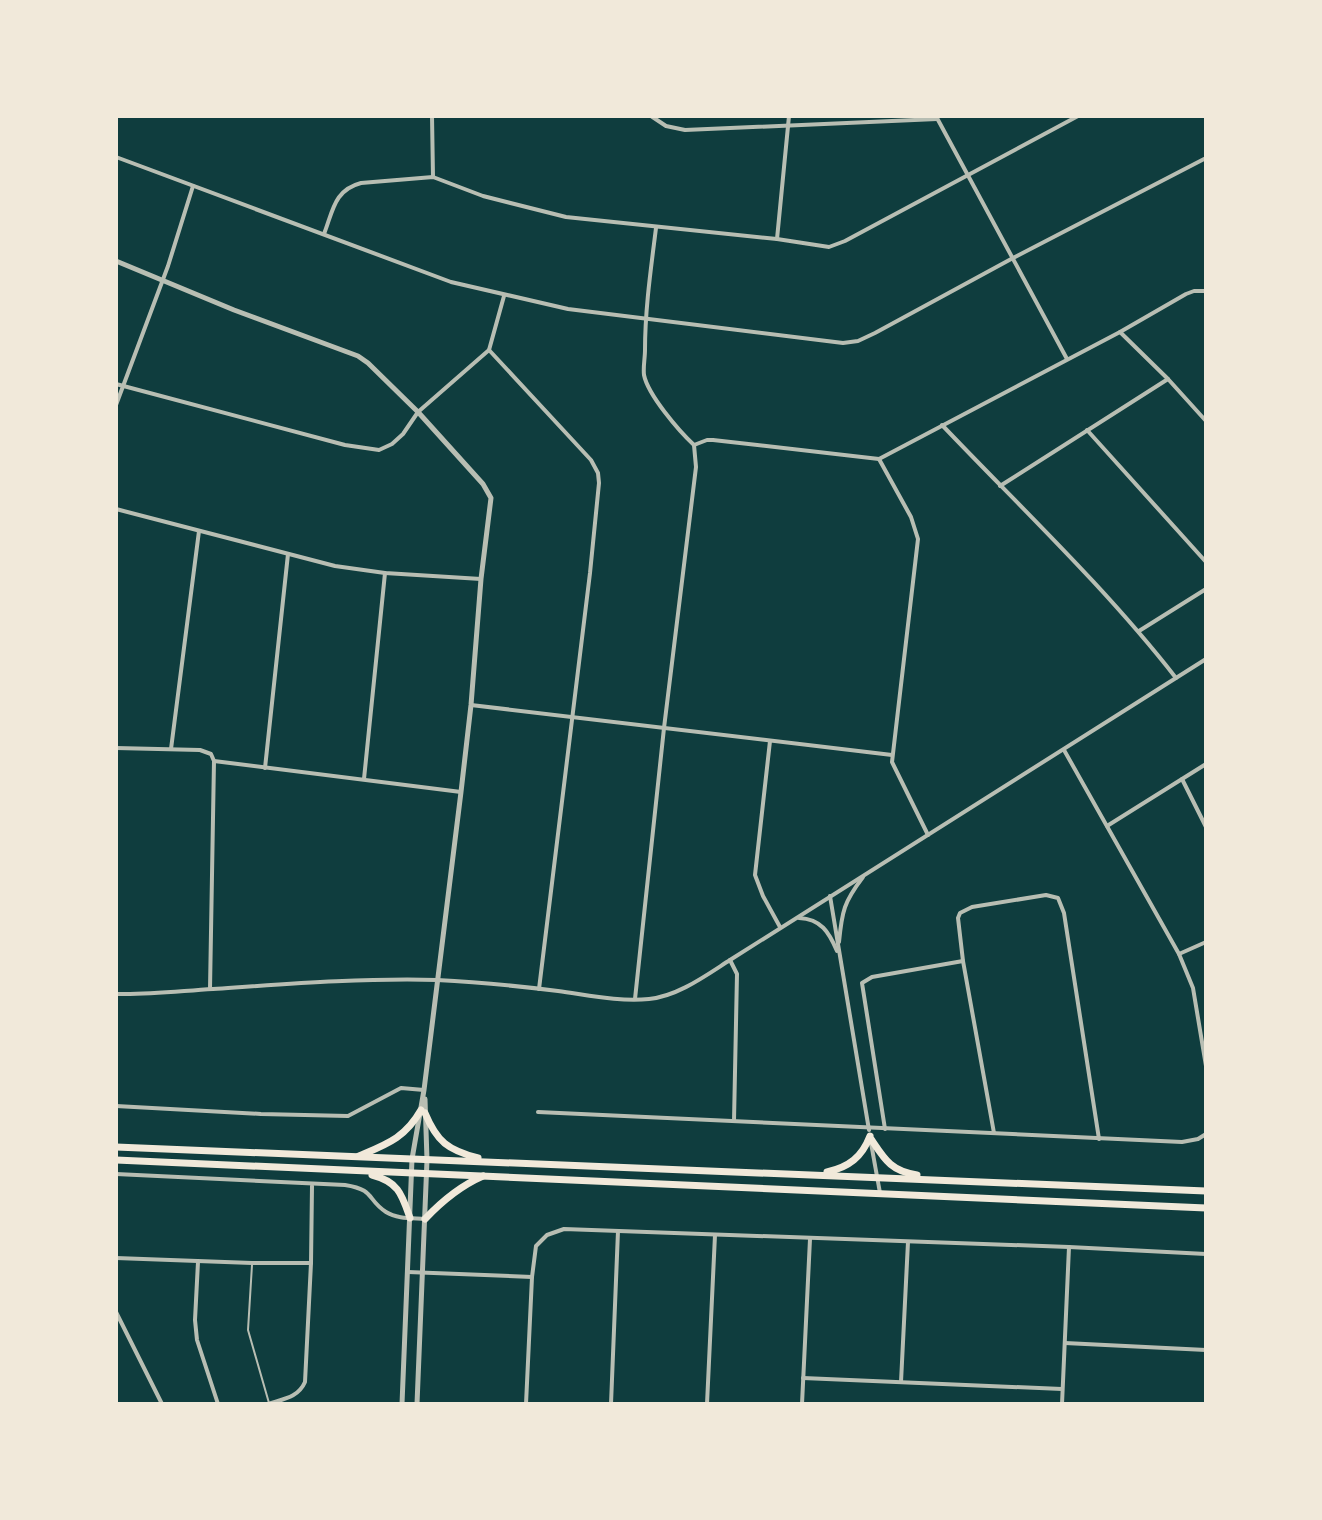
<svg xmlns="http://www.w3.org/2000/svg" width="1322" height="1520" viewBox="0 0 1322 1520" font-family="Karla,sans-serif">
  <rect width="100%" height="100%" fill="#0f3d3e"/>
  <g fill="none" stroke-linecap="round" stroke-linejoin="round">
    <path stroke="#b8beb3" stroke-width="2" d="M252,1265L248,1330L269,1403"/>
    <g stroke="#b8beb3" stroke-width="4">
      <path d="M432,116L433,177"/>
      <path d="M651,116L666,126L685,130L937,119"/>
      <path d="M937,118L1067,359"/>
      <path d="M116,157L451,282L568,309L843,343L858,341L875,333L1013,258L1206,158"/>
      <path d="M324,234C333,211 334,190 361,183L433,177L483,196L566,217L777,239L829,247L845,241L1078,116"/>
      <path d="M777,239L789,116"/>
      <path d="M1120,332L1168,379L1206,421"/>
      <path d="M489,350L591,460L598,473L599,483L590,573L539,989"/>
      <path d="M116,384L345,445L379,450L392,444L403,434L418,412L489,350L504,296"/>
      <path d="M116,405L168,266L193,186"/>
      <path d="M942,425C1021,508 1105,587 1176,678"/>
      <path d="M1087,430L1206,562"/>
      <path d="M694,445L707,440H713L879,459L1120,332L1186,294L1194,291H1206"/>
      <path d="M879,459L911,517L918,539L892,762L928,835"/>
      <path d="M1000,486L1168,379"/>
      <path d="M116,509L335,566L385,573L481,579"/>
      <path d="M1139,631L1206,589"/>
      <path d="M471,705L892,755"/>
      <path d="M770,741L755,875L763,896L780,927"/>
      <path d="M116,748L200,750L211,754L214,761L210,989"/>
      <path d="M171,749L199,531"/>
      <path d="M1064,750L1179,954L1193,988L1206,1066"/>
      <path d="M214,761L461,792"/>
      <path d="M265,768L288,554"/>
      <path d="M364,779L385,573"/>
      <path d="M1182,779L1206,827"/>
      <path d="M1107,826L1206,764"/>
      <path d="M830,896L869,1130"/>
      <path d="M799,918C821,919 829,932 837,951"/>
      <path d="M839,942C842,911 844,902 863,877"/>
      <path d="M1179,954L1206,942"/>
      <path d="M730,960L737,974L734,1121"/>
      <path d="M116,994C149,995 180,991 213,989C287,984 363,978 437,980C477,982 518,986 558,991C588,995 619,1002 649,999C678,996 705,976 730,960L1206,659"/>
      <path d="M635,999L664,728L696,467L694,445C679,431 648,395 644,375C643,367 645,358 645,350C645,309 651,268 656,228"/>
      <path d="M116,1106L261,1114L348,1116L401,1088L424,1090"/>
      <path d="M538,1112L1182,1142L1198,1139L1206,1134"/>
      <path d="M885,1129L862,983L872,977L963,961"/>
      <path d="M994,1133L963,961L958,918L960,913L972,907L1046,895L1058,898L1064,913L1099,1139"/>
      <path d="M871,1143L880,1193"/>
      <path d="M116,1174L345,1185C376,1190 366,1199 386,1212C397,1219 412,1218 425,1219"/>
      <path d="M116,1258L252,1263H311"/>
      <path d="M198,1262L195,1320L197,1340L218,1404"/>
      <path d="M408,1272L532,1277"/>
      <path d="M116,1312L162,1404"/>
      <path d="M1065,1343L1206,1350"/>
      <path d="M803,1378L1062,1389"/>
      <path d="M901,1382L908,1242"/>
      <path d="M268,1404C283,1399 298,1398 305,1382L311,1263L312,1186"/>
      <path d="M526,1404L532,1277L536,1246L547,1235L564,1229L1069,1247L1206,1254"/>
      <path d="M611,1404L618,1231"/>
      <path d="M707,1404L715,1235"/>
      <path d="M802,1404L810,1239"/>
      <path d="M1062,1404L1069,1247"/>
    </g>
    <g stroke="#b8beb3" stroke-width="5">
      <path d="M116,261L234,310L358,356L368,363L418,412L483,484L491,498L481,579L471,705L461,792L424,1090L412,1159L402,1404"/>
      <path d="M417,1404L427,1160L425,1099"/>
    </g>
    <g stroke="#f1e9da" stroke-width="7">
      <path d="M425,1113C437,1142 448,1150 478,1158"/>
      <path d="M871,1139C885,1160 891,1171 917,1175"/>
      <path d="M116,1147L1206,1191"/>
      <path d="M359,1156C387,1144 405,1138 421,1110"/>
      <path d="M116,1160L1206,1208"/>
      <path d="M827,1172C849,1167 862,1157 870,1136"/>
      <path d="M372,1175C399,1182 402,1195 410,1218"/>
      <path d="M425,1219C442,1201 460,1186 483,1176"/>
    </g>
  </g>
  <rect width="1322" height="1520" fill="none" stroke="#f1e9da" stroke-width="236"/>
</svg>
